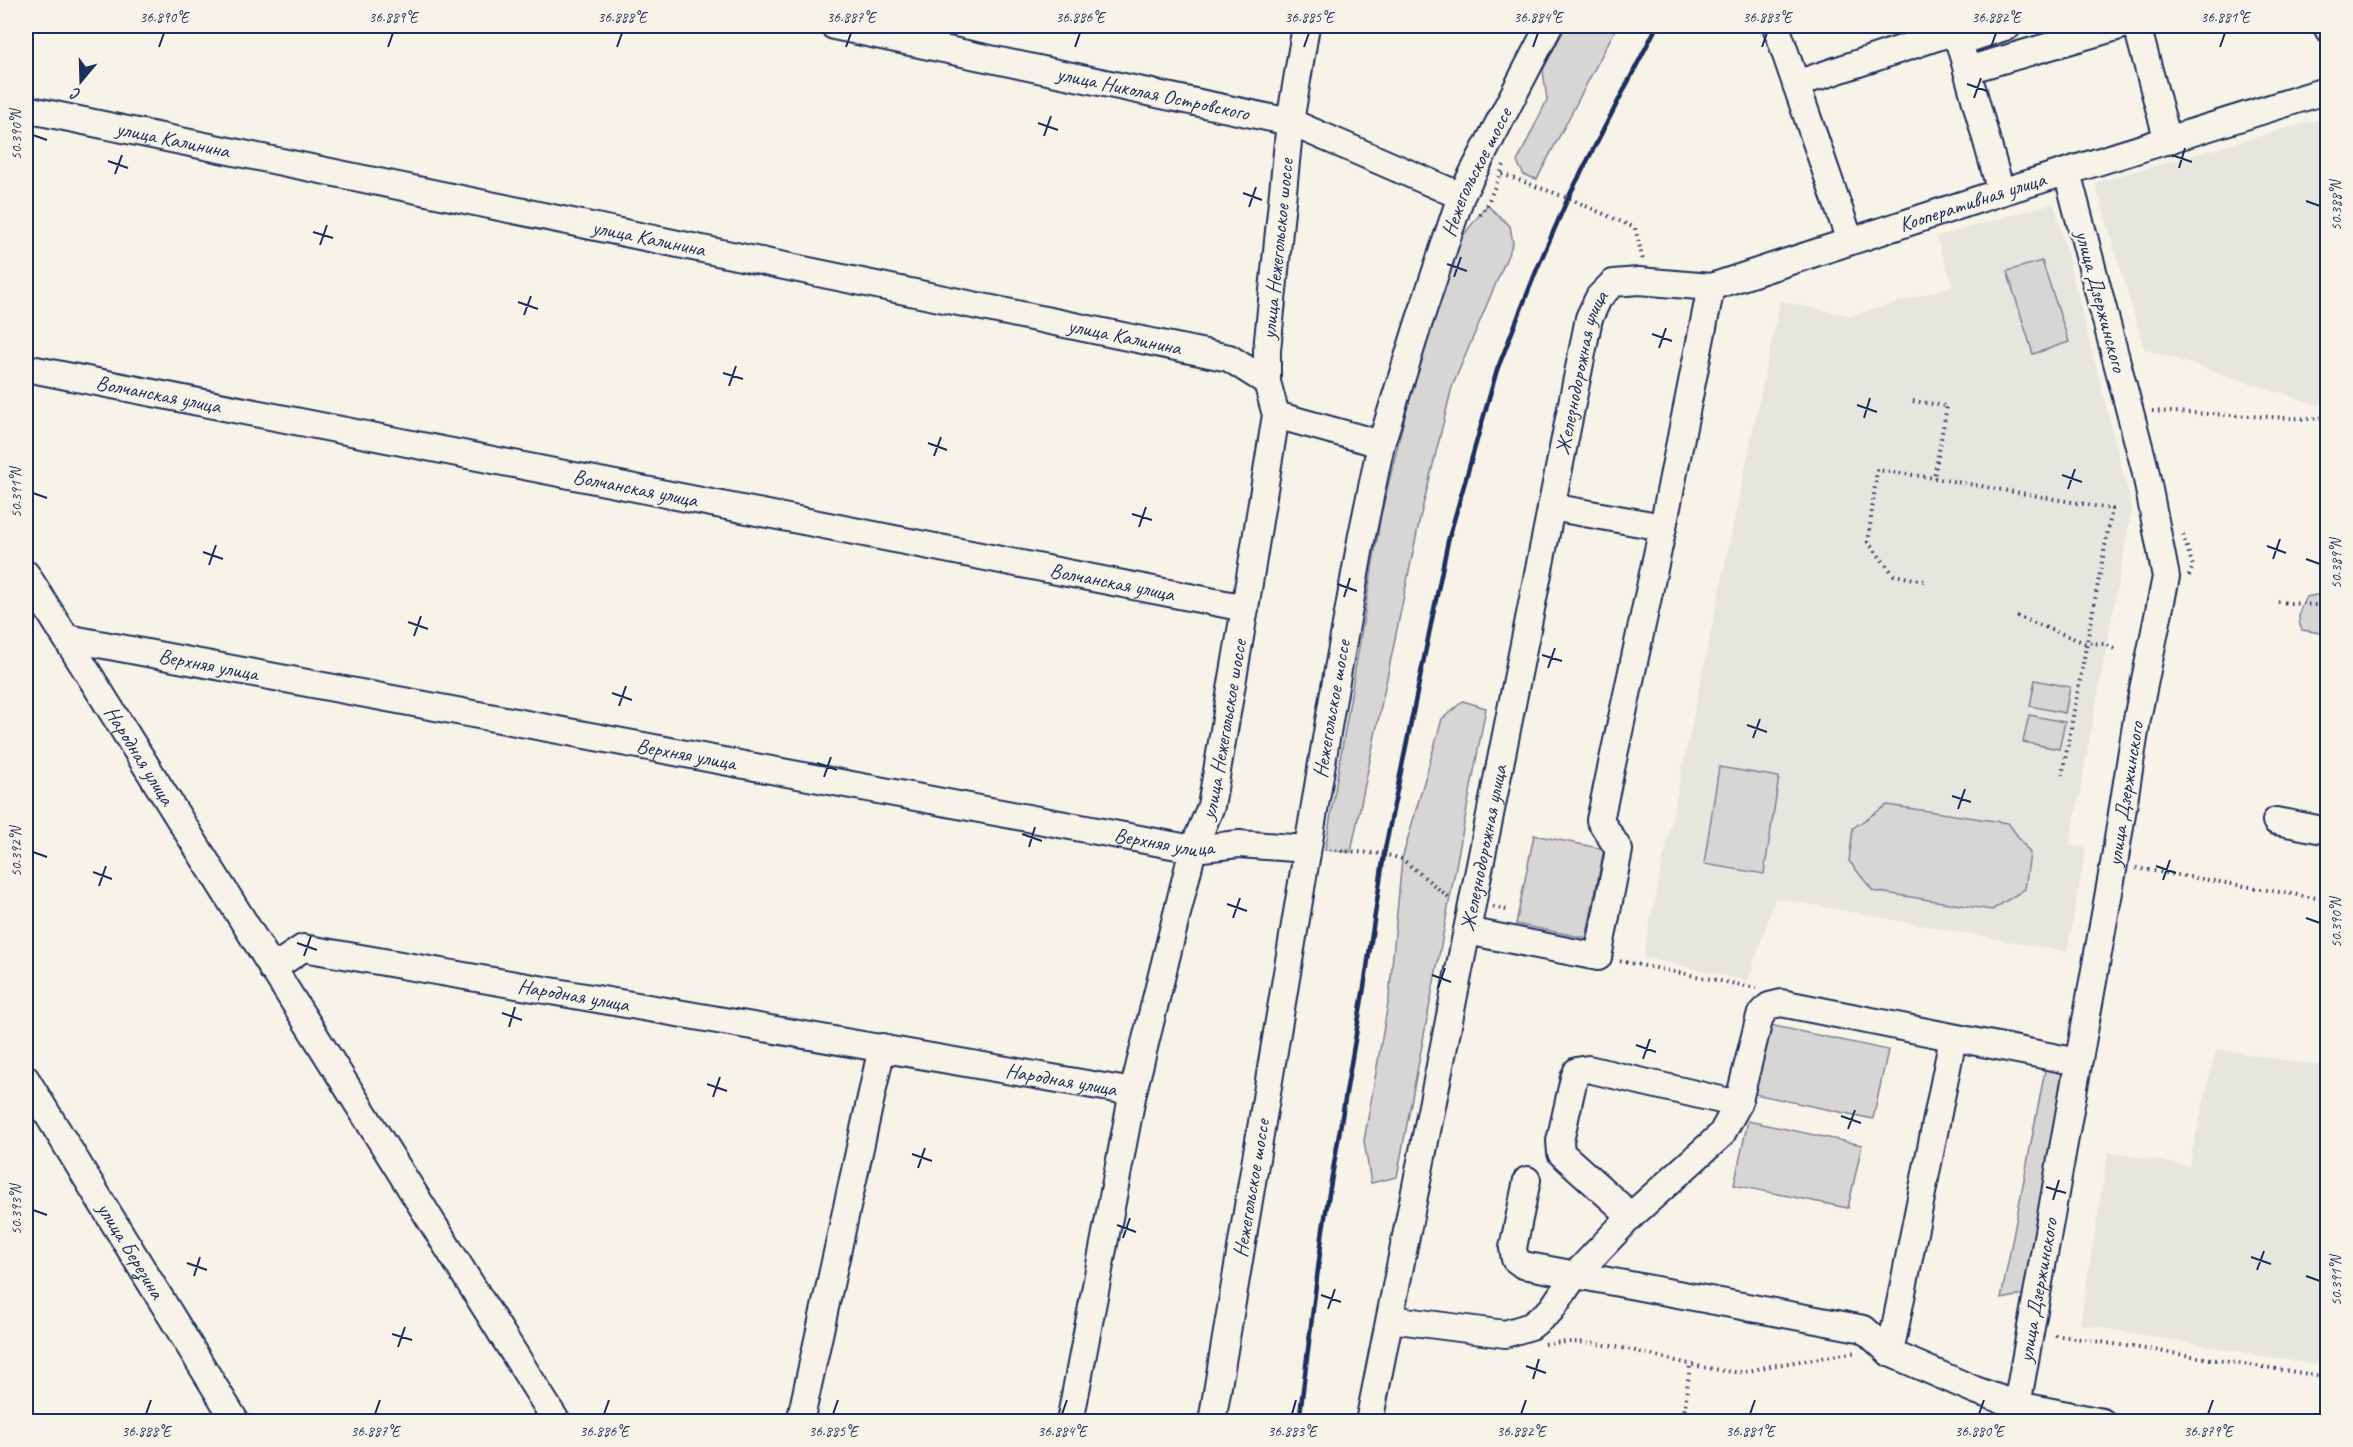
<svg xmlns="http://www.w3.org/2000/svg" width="2353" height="1447" viewBox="0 0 2353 1447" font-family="Caveat,sans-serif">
  <rect width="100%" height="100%" fill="#f7f3e8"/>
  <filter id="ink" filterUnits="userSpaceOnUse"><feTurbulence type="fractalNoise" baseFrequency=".0167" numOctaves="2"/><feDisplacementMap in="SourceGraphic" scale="12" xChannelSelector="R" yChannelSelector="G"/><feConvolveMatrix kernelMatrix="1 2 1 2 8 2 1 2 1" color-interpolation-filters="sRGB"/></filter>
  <g filter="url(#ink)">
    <g fill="#e6e5de">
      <path d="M2327,117V403L2318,405L2144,349L2095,183Z"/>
      <path d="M2054,203L2132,508L2070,845L2086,848L2067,952L1775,898L1748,981L1643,957L1780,301L1851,316L1953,286L1936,237Z"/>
      <path d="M2216,1049L2327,1067V1367L2080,1324L2108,1152L2189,1166Z"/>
    </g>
    <g fill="#d7d6d4" stroke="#798299" stroke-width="1.5">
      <path d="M1566,26H1617L1537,179L1524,175L1517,162L1547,100L1543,70Z"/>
      <path d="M1487,205L1510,226L1513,243L1452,387L1420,518L1351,852L1325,850L1381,515L1404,419L1442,292L1462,237Z"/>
      <path d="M2042,261L2069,342L2033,354L2007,271Z"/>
      <path d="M2327,593V634L2302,630C2296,618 2300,608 2306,597Z"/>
      <path d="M2035,680L2070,687L2065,713L2030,706Z"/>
      <path d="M1463,701L1486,708L1397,1177L1371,1183L1364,1141L1389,998L1402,859L1442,719Z"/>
      <path d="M2029,715L2065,722L2059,749L2023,742Z"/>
      <path d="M1719,767L1779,777L1764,874L1704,864Z"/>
      <path d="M1887,805L2008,823L2030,853L2025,889L1992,910L1873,891L1849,861L1853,828Z"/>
      <path d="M1534,835L1604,849L1586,938L1516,924Z"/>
      <path d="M1765,1024L1888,1050L1873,1119L1750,1093Z"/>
      <path d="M2050,1062L2062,1066L2068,1076L2027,1294L2001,1299L2045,1070Z"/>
      <path d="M1748,1121L1862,1145L1848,1208L1734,1185Z"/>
    </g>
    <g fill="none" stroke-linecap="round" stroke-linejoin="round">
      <defs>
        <g id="minor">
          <path id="s1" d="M834,26L1290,122L1461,196"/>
          <path d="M1776,26L1850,241"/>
          <path d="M2137,26L2168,141"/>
          <path d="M2327,26L2328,29"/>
          <path d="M1959,42L2008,26"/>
          <path d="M1796,84L1949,33L1959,42L1967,70"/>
          <path id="s2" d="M26,109L1229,358L1267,382"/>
          <path d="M2001,192L1967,70L2120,26"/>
          <path id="s3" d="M26,368L1245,608"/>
          <path d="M1276,415L1381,444"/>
          <path d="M1663,527L1711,287"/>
          <path id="s4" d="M26,574L557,1422"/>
          <path id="s5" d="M67,638L1193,849L1239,844L1307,849"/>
          <path d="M2276,821L2328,831"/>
          <path d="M1467,931L1598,957L1619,850L1600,820L1663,527L1551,507"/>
          <path id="s6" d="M272,969L303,948L1133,1092"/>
          <path id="s7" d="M26,1079L236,1422"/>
          <path d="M1527,1180L1513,1248L1515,1259L1523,1265L1864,1329L1890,1353L1975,1390L2017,1405L2102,1422"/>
          <path d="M1631,1216L1561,1153L1560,1141L1574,1078L1577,1071L1588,1069L1738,1104"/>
          <path d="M1390,1319L1505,1334L1531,1326L1551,1310L1575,1275L1631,1216L1721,1135L1738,1104L1760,1016L1769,1006L1781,1003L2078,1062"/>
          <path d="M1890,1353L1953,1038"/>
          <path d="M800,1422L882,1047"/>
          <path id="s8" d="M1070,1422L1133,1092L1193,849L1211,806L1245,608L1276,415L1267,382V350L1290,122L1306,26"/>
          <path id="s9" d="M1212,1422L1331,709L1362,535L1381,444L1419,322L1461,196L1549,26"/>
          <path id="s10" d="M1369,1422L1589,318L1599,297L1613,283L1639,281L1711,287L2001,192L2328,90"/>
          <path id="s11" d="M2014,1422L2114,864L2137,719L2166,577L2145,469L2067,172"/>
        </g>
      </defs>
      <use href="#minor" stroke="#1b2f5e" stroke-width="30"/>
      <g stroke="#1b2f5e" stroke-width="4" stroke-dasharray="1.5 4.5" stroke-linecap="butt">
        <path d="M1502,174L1568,198L1635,228L1643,260"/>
        <path d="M1480,215L1487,205L1504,165"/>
        <path d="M1913,401L1947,406L1934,478L2112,509L2062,775"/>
        <path d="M2152,411L2310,419L2328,417"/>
        <path d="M2183,535L2193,566L2189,576"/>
        <path d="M1924,581L1894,575L1868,542L1877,470L1934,478"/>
        <path d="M2278,602L2328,606"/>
        <path d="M2017,616L2085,643L2105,644L2117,650"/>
        <path d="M1329,850L1384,854L1402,859L1451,899"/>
        <path d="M2136,868L2328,900"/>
        <path d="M1493,907L1507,910"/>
        <path d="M1620,961L1756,988"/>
        <path d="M2055,1335L2328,1377"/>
        <path d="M1545,1344C1609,1334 1671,1366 1735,1372C1746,1373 1759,1368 1771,1366C1799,1361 1828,1357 1857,1352"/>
        <path d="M1683,1422L1690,1365"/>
      </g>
      <use href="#minor" stroke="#f7f3e8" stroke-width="26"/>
      <path stroke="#1b2f5e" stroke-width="4.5" d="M1299,1422L1323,1229L1365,981L1384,854L1448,541L1497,370L1537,269L1568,198L1657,26"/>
    </g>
  </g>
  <path fill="none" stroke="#1b2f5e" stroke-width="2" d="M159,47L164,33M388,47L393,33M617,47L622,33M846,47L851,33M1075,47L1080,33M1304,47L1309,33M1533,47L1538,33M1762,47L1767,33M1991,47L1996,33M2220,47L2225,33M1967,84L1987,91M1974,98L1981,78M1038,123L1058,130M33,135L47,140M1044,136L1051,116M2172,155L2192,162M108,161L128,168M2179,168L2185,148M115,174L122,155M1243,193L1262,200M2306,201L2320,206M1249,207L1256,187M313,232L333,238M320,245L327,225M1447,264L1467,271M1454,277L1461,257M518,302L538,309M524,315L531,296M1652,334L1672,341M1659,348L1666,328M723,373L743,379M729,386L736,366M1857,405L1877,412M1864,418L1870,398M928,443L947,450M934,456L941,437M2062,475L2082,482M2068,489L2075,469M33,493L47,498M1132,514L1152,520M1139,527L1146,507M2267,546L2286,553M203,552L223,559M2273,559L2280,539M2306,559L2320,564M209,565L216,545M1337,584L1357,591M1344,597L1350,578M408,622L428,629M414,636L421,616M1542,655L1562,661M1548,668L1555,648M612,693L632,700M619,706L626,686M1747,725L1767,732M1753,738L1760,719M817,763L837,770M824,777L831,757M1952,796L1971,802M1958,809L1965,789M1022,834L1042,841M1029,847L1035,827M33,852L47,857M2156,866L2176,873M93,872L112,879M2163,880L2170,860M99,886L106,866M1227,904L1247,911M1233,918L1240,898M2306,918L2320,923M297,943L317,950M304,956L311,936M1432,975L1451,982M1438,988L1445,968M502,1013L522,1020M509,1027L515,1007M1636,1045L1656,1052M1643,1059L1650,1039M707,1084L727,1091M713,1097L720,1077M1841,1116L1861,1123M1848,1129L1855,1110M912,1154L932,1161M918,1168L925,1148M2046,1187L2066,1193M2053,1200L2059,1180M33,1210L47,1215M1117,1225L1136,1232M1123,1238L1130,1218M2251,1257L2271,1264M187,1263L207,1270M2257,1270L2264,1251M194,1276L200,1257M2306,1276L2320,1281M1321,1295L1341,1302M1328,1309L1335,1289M392,1334L412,1340M398,1347L405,1327M1526,1366L1546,1373M1533,1379L1539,1359M146,1414L151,1400M375,1414L380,1400M604,1414L609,1400M833,1414L838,1400M1062,1414L1067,1400M1292,1414L1296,1400M1521,1414L1526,1400M1750,1414L1755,1400M1979,1414L1984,1400M2208,1414L2213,1400"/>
  <g text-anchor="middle" stroke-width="5" stroke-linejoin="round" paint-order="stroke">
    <g font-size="21" fill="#1b2f5e" stroke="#f7f3e8">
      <text dy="7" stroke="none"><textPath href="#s1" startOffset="326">улица Николая Островского</textPath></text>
      <text dy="7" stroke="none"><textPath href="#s2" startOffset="150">улица Калинина</textPath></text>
      <text dy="7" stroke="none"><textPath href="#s9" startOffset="1281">Нежегольское шоссе</textPath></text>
      <text dy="7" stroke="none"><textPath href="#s10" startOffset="1542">Кооперативная улица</textPath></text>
      <text dy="7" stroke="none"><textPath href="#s2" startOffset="636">улица Калинина</textPath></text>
      <text dy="7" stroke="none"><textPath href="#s8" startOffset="1197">улица Нежегольское шоссе</textPath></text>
      <text transform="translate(2101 301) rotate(75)" y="7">улица Дзержинского</text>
      <text dy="7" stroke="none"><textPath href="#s2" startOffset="1122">улица Калинина</textPath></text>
      <text dy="7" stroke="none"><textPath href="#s10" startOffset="1071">Железнодорожная улица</textPath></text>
      <text dy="7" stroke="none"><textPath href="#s3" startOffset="135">Волчанская улица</textPath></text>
      <text dy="7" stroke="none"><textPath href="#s3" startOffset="621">Волчанская улица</textPath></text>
      <text dy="7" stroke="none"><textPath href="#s3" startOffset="1107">Волчанская улица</textPath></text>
      <text dy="7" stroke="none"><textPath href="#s5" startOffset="144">Верхняя улица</textPath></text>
      <text dy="7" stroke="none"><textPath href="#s9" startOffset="723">Нежегольское шоссе</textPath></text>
      <text dy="7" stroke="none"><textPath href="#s8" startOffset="711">улица Нежегольское шоссе</textPath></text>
      <text dy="7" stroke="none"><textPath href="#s5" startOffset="630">Верхняя улица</textPath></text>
      <text dy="7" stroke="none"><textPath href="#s4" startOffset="214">Народная улица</textPath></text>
      <text dy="7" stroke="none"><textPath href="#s11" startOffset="638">улица Дзержинского</textPath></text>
      <text dy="7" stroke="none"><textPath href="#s5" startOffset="1116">Верхняя улица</textPath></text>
      <text dy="7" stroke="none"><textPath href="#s10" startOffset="585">Железнодорожная улица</textPath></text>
      <text dy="7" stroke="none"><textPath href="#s6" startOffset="312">Народная улица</textPath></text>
      <text dy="7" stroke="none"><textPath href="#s6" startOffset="807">Народная улица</textPath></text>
      <text dy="7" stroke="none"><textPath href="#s9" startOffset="237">Нежегольское шоссе</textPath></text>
      <text dy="7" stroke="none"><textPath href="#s7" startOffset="201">улица Березина</textPath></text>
      <text dy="7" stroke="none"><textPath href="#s11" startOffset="134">улица Дзержинского</textPath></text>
    </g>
  </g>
  <rect width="2353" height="1447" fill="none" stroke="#f7f3e8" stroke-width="66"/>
  <g transform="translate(81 81) rotate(199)" stroke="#f7f3e8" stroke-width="4.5" paint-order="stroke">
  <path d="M0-4.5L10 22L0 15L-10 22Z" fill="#1b2f5e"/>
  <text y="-9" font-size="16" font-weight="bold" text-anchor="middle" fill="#1b2f5e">С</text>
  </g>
  <rect x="33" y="33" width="2287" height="1381" fill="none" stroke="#1b2f5e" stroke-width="2"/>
  <g font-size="15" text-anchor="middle" fill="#1b2f5e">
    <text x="164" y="22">36.890°E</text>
    <text x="393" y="22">36.889°E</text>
    <text x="622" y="22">36.888°E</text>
    <text x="851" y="22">36.887°E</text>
    <text x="1080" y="22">36.886°E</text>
    <text x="1309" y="22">36.885°E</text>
    <text x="1538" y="22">36.884°E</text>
    <text x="1767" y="22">36.883°E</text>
    <text x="1996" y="22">36.882°E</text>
    <text x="2225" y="22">36.881°E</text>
    <text transform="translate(16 135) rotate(-90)" y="5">50.390°N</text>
    <text transform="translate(2336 206) rotate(-90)" y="5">50.388°N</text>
    <text transform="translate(16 493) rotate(-90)" y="5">50.391°N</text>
    <text transform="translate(2336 564) rotate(-90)" y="5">50.389°N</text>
    <text transform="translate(16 852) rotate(-90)" y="5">50.392°N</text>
    <text transform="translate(2336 923) rotate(-90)" y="5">50.390°N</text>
    <text transform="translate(16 1210) rotate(-90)" y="5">50.393°N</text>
    <text transform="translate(2336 1281) rotate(-90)" y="5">50.391°N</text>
    <text x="146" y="1436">36.888°E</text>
    <text x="375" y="1436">36.887°E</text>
    <text x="604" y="1436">36.886°E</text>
    <text x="833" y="1436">36.885°E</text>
    <text x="1062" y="1436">36.884°E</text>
    <text x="1292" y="1436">36.883°E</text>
    <text x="1521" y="1436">36.882°E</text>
    <text x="1750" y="1436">36.881°E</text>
    <text x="1979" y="1436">36.880°E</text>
    <text x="2208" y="1436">36.879°E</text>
  </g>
</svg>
